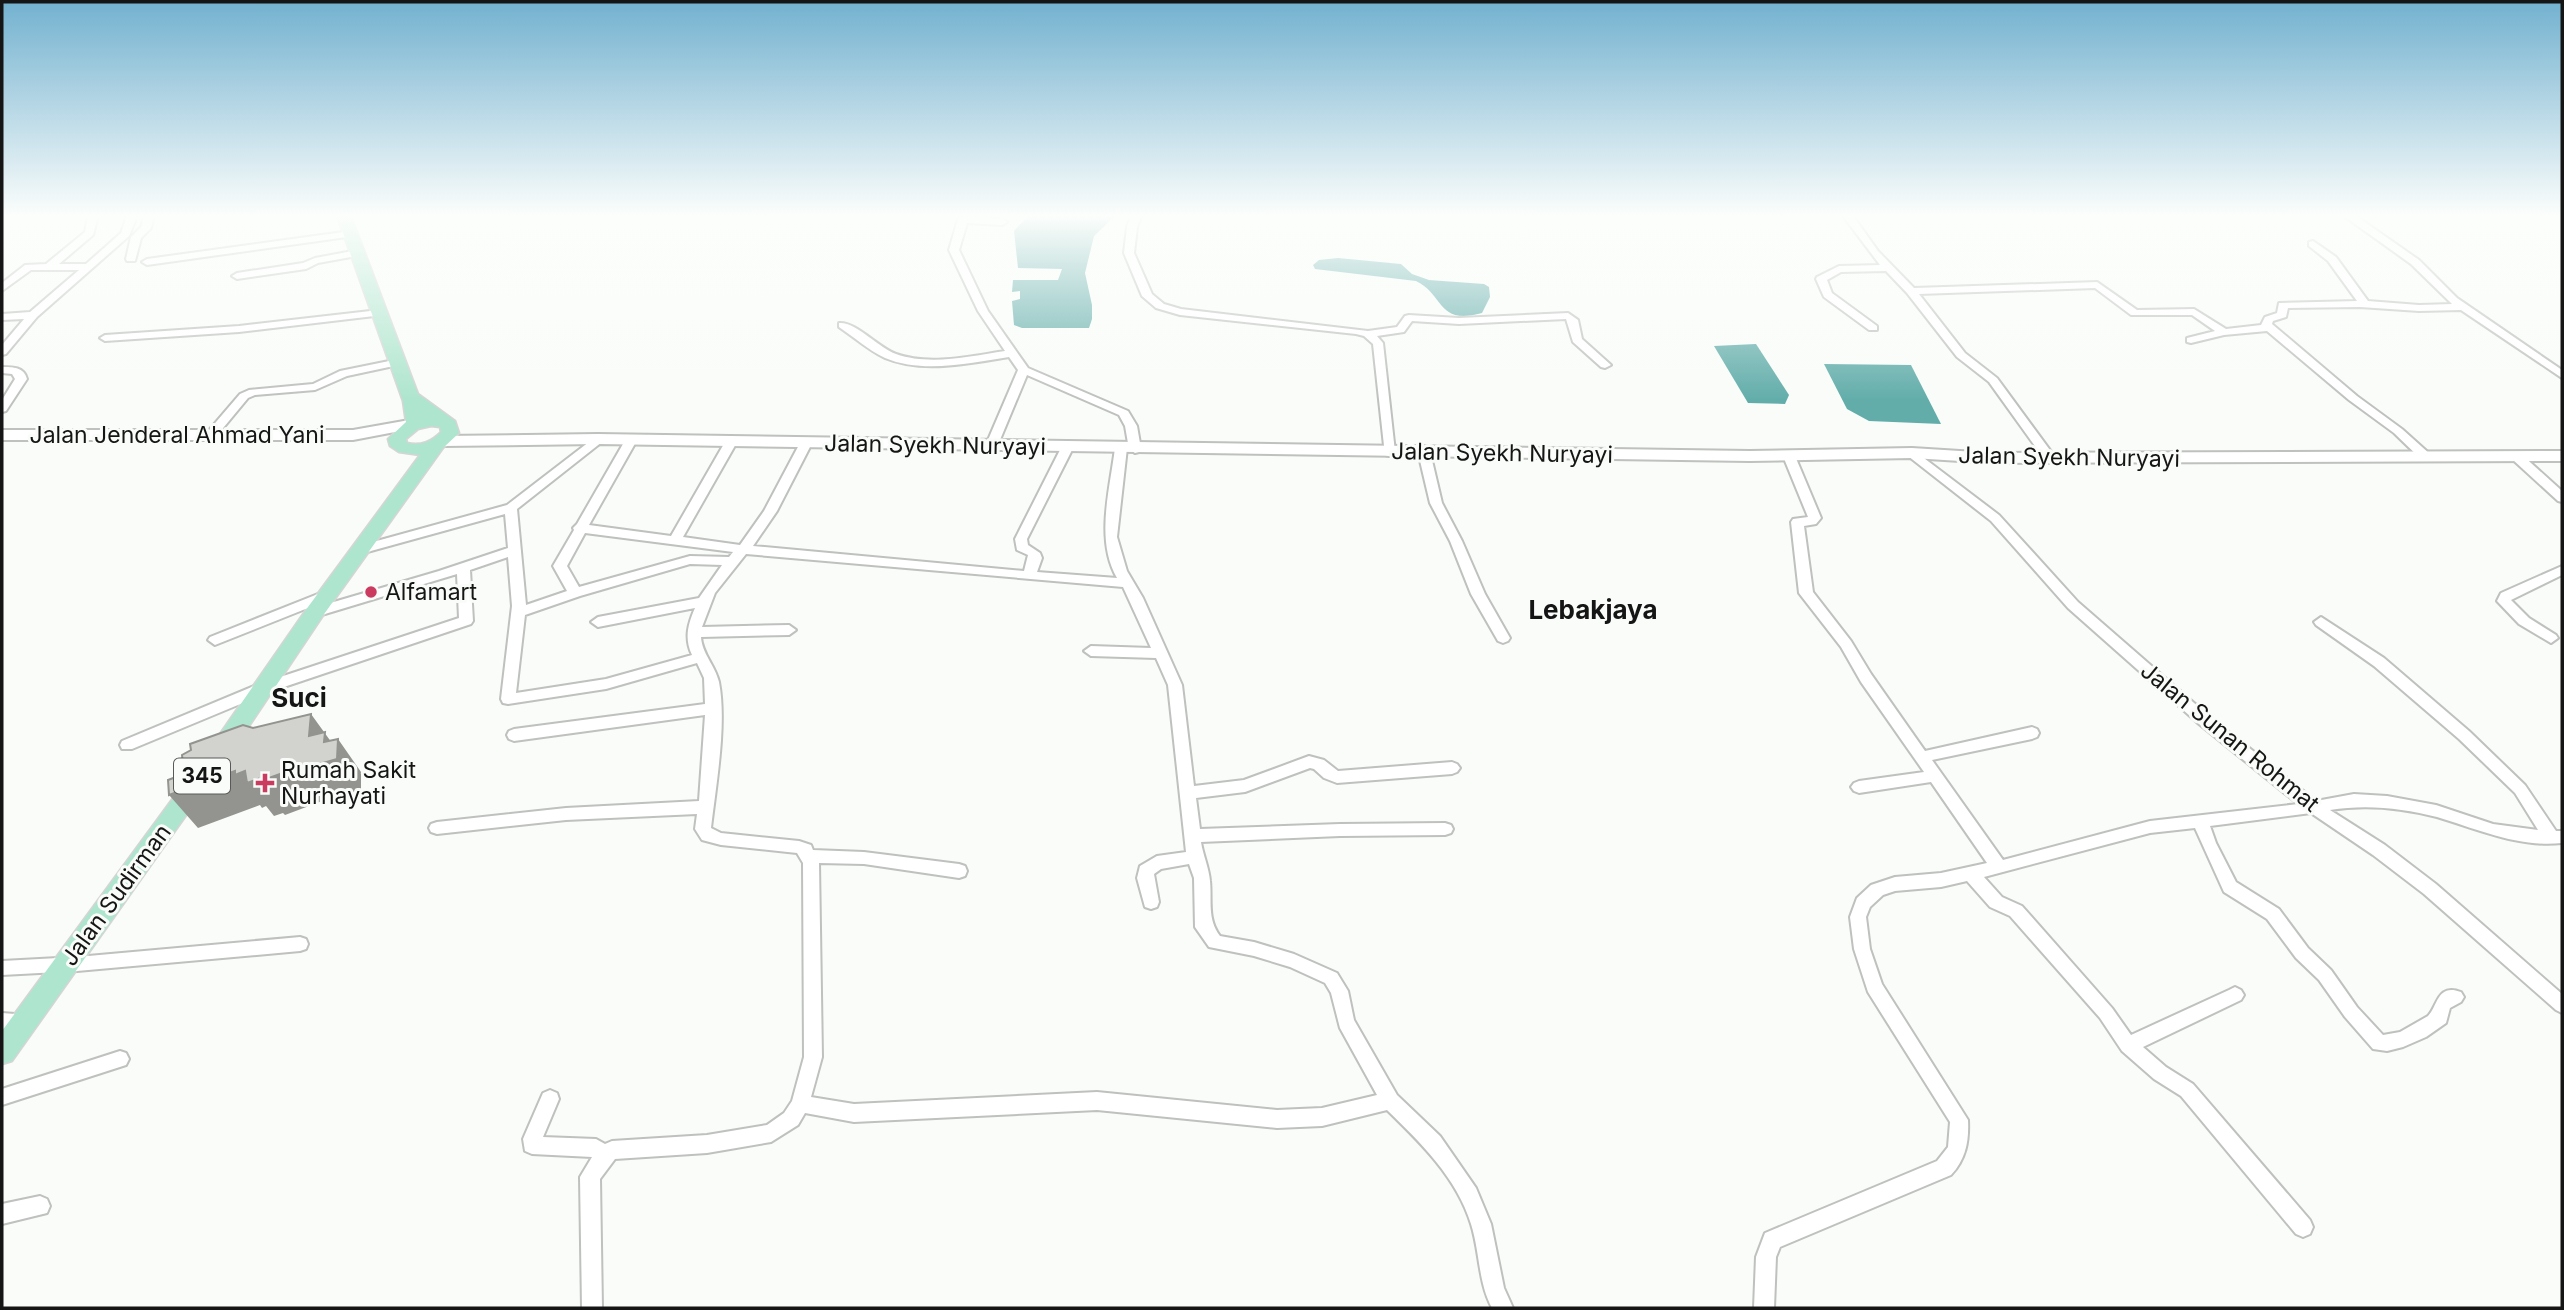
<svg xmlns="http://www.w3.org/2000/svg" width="2564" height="1310" viewBox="0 0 2564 1310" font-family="Inter,sans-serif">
  <rect width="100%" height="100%" fill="#f9fcf8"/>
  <g fill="#62adaa">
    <path d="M1028,216H1115L1094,236L1085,273L1092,305V319L1089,328H1022L1014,325L1012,301L1020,299V291L1012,292L1013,280H1058L1062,269L1018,268L1014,231Z"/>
    <path d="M1338,258L1401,264L1412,274L1429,280L1484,284L1489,287L1490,297L1482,313C1437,326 1444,294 1416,281L1315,269L1313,265L1319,260Z"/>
    <path d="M1756,344L1789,395L1785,404L1748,403L1714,346Z"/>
    <path d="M1824,364L1911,365L1941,424L1869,421L1847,409Z"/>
  </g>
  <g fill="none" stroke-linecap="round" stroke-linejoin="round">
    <defs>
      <g id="minor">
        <path d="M88,216H98L93,235L59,264H86L121,233L127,216H137L129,236L37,317L6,354L2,355V345L24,319L2,320V314L30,312L79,270H31L2,291V283L25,265L46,264L85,232Z"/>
        <path d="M144,216H154L151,228L141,238L135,261H127L126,259L131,237L141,227Z"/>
        <path d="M959,216L1002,219L1007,222L1002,225L967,223L959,250L988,311L1028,368L1128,411L1137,426L1141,449L1139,452L1135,453L1129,449L1125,426L1119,415L1027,375L997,447L995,450H987L985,447L1018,370L1009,357C970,363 923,374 885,358C868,350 854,337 839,327V323C855,321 879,348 896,354C930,366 971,356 1005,351L978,311L949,250Z"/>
        <path d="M1131,216H1141L1137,227L1134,253L1152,294L1164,304L1181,309L1368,331L1397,327L1405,316L1409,315L1459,318L1568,313L1578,320L1582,339L1611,365L1605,368L1601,367L1573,342L1566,319L1459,324L1412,321L1404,332L1377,336L1383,343L1395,452L1389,456L1385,455L1373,344L1364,336L1356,334L1180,315L1156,308L1142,296L1124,253L1127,227Z"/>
        <path d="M1843,216H1853L1878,251L1914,288L2097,282L2137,310L2194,309L2226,329L2261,325L2265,317L2277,313L2279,303L2357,301L2328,261L2309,246V242L2313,241L2336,257L2368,301L2419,305L2452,304L2411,264L2344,216H2356L2419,260L2457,298L2562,370V378L2461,310L2419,311L2360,307L2288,308L2286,317L2273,321L2272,324L2357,396L2402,429L2431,455L2433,458L2431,461H2423L2394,433L2349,400L2267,331L2224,335L2191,343L2187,342V338L2215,331L2192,315H2131L2095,288L1919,294L1965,353L1997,378L2055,457L2049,461L2045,460L1989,382L1957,357L1907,293L1886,271L1841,272L1827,280L1832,293L1877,326V330H1869L1824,297L1816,279L1817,277L1839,266L1880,265Z"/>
        <path d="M351,231L354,232V236L147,265L142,262L147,259Z"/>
        <path d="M358,250L363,253L362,255L318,263L306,269L237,279L232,276L237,273L303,263L315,258Z"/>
        <path d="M379,310L383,311V315L239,332L105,341L100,338L105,335L239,326Z"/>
        <path d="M399,359L403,360V364L347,376L315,390L255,395L248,398L214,439H206L204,436L240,394L249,390L313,384L340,371Z"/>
        <path d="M2,367C13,367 24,367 27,379L6,411L2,412V400L15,379L12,374L2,373Z"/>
        <path d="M598,435L604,439L602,442L517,509L526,605L567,591L553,566L574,530L573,528L577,524L627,437L631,436L637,440L589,525L671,536L725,442L731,438L737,442L683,537L740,545L764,511L800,443L806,439L812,443L777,511L753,546L1024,571L1028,555L1017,550L1015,539L1061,448L1067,444L1071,445L1073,448L1027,539L1028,545L1040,553L1042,558L1037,572L1117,578C1095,540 1110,489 1115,448L1121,444L1125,445L1127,448L1117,537L1127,571L1143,598L1182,685L1194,786L1244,780L1309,756L1324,760L1338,771L1452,762L1457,764L1460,768L1457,772L1452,774L1337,783L1324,778L1314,769L1310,768L1245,792L1196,798L1200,829L1340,824L1445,823L1451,825L1453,829L1451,833L1445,835L1340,836L1201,842C1203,855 1209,868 1210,881C1212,901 1207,919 1220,936L1254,942L1294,954L1337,973L1348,991L1354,1020L1397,1095L1440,1136L1476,1188L1491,1224L1504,1288L1513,1308H1492C1478,1282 1480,1252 1471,1224C1457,1178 1420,1142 1387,1110L1322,1126L1277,1128L1097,1110L854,1122L805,1113L798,1125L771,1142L707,1153L615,1159L600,1179L602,1308H582L580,1177L592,1157L532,1154L525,1151L523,1139L543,1093L550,1090L557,1093L559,1099L543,1137L596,1139L605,1144L612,1141L707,1135L767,1125L784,1113L792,1101L804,1057L803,863L797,853L721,845L702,840L695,829L697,814L566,820L437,834L431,832L429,828L431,824L437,822L566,808L699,801L705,715L514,741L509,739L507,735L509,731L514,729L705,704L704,678L697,663L606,689L508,704L503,703L501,699L512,606L508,557L470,570L473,621L471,624L269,692L132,749H122L120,745L122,741L259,684L459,618L457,574L315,617L308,612L310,609L439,571L508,548L505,514L360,554L354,550L355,547L507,505ZM585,533L733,552L729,557L690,556L579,587L567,566ZM746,554L1123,587L1151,648L1091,646L1084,651L1091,656L1156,658L1168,685L1186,852L1157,856L1140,866L1137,878L1145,907L1151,909L1157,907L1159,902L1154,874L1161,869L1189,864L1194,878L1195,927L1209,947L1254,956L1290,967L1325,983L1331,993L1340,1028L1377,1095L1322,1108L1277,1110L1097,1092L854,1104L811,1097L822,1057L819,863L864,864L959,878L965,876L967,871L965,866L959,864L864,852L813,850L811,845L799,841L721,833L711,828C716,785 727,724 719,682C715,665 702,654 701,637L789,635L796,630L789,625L702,627L715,593ZM690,564L722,565L699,598L598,617L591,622L598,627L695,608C688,624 684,638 692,655L606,679L516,693L525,615L580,596Z"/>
        <path d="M1424,448L1430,452L1442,503L1462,541L1485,594L1510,638L1508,641L1503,643L1498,641L1471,594L1450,541L1430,503L1418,452Z"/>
        <path d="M1912,449L1999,515L2078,602L2209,716L2316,801L2354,794L2387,796L2436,805L2493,824L2538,830L2515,793L2459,739L2374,666L2316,625L2314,622L2321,617L2384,658L2469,731L2525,785L2556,831H2562V843C2519,848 2477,829 2437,817C2402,808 2366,804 2330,810L2385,845L2436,884L2562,994V1013L2556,1010L2424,894L2373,855L2311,813L2210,826L2216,843L2236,882L2279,909L2308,948L2331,970L2357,1007L2383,1035L2400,1032L2428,1016C2438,1006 2437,983 2461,992L2464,997L2461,1002L2450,1008L2446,1023L2426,1037L2403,1047L2387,1051L2373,1049L2345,1017L2319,980L2296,958L2267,919L2224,892L2195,828L2150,833L1984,877L2002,897L2022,906L2112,1008L2131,1035L2229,990L2235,987L2241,990L2244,995L2241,1000L2143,1047L2166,1067L2193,1084L2310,1220L2313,1227L2310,1234L2303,1237L2296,1234L2181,1096L2154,1079L2122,1051L2100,1018L2010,916L1990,907L1967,881L1941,887L1895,891L1883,895L1870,907L1866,917L1870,949L1882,984L1968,1120C1969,1141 1966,1159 1951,1175L1780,1247L1776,1257L1774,1308H1754L1756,1257L1765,1233L1937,1161L1948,1147L1950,1122L1868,992L1854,949L1850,917L1857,898L1871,885L1895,877L1941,873L1987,863L1931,782L1859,793L1854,791L1851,787L1854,783L1859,781L1924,772L1861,682L1841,647L1799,593L1791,522L1793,519L1808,517L1783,456L1785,453L1789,452L1795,456L1821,518L1816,524L1804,526L1813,592L1851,641L1871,674L1925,751L2032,727L2037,729L2039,733L2037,737L2032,739L1932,760L2003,860L2150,821L2298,804L2199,724L2068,608L1991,521L1908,456L1906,453Z"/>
        <path d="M2516,452L2520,453L2562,491V502L2558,501L2512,459L2510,456L2512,453Z"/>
        <path d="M2562,566V575L2511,600L2529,618L2556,635L2558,638L2551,643L2519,624L2497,601L2501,593Z"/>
        <path d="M328,590L333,592L335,595L333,598L220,643L215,645L208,640L210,637Z"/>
        <path d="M300,937L306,939L308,944L306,949L300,951L77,971L2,975V961L77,957Z"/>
        <path d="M2,1013L28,1015L31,1021L28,1027L2,1029Z"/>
        <path d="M120,1051L126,1053L129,1059L126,1065L2,1105V1089Z"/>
        <path d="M40,1196L47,1199L50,1206L47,1213L2,1224V1204Z"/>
      </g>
      <g id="secondary">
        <path d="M415,419L421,421L423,424L421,427L353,440H2V430H353Z"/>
        <path d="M598,434L1750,451L1912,448L1992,453L2562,451V461L1992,463L1912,458L1750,461L598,444L442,446L434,441L442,436Z"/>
      </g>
      <g id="primary">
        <path d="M337,216H351L418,394L455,421L459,433L443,448L322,617L229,756L221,758L213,756L210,750L213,744L308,607L420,455L399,452L390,446L388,439L406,422L403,401ZM431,426L440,427L441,432C431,442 421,446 407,443L406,439L418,429Z"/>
        <path d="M196,775L204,778L207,784L204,790L12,1061L2,1064V1031L188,778Z"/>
      </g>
    </defs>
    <use href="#minor" stroke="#bec1bd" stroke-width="4"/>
    <use href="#secondary" stroke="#bec1bd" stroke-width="4"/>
    <use href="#primary" stroke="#d5d5d5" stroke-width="3"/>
    <use href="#minor" fill="#fff" fill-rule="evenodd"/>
    <use href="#secondary" fill="#fff" fill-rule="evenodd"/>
    <use href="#primary" fill="#aee5ce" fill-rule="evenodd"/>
  </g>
  <path fill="#939490" d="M311,714L337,750L338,739L361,772V792L327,802L325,800L285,815L283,813L274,816L266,806L262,808L260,805L198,828L169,795L235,771L302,766L309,736Z"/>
  <path fill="#d2d3ce" stroke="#939490" stroke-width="2" d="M311,714L309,736L325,732L324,742L338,739L337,759L302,769V766L258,782V779L247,783L245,771L235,775V771L169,795L168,780L184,774L182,755L191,750L190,744L243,725L253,728Z"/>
  <linearGradient id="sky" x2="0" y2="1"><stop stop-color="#72b1cf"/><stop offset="0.54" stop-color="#fcfefc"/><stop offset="1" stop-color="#fcfefc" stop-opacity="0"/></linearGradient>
  <rect width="2564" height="400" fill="url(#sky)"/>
  <g fill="#cb3b5f" stroke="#f9fcf8" stroke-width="2.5">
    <circle cx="371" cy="592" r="7"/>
    <path d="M261.5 772.5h7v7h7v7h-7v7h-7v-7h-7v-7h7z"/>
  </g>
  <g text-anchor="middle" stroke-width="6" stroke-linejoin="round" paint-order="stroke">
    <rect fill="#f9fcf8" stroke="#595a58" stroke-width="2" x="174" y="758.5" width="56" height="35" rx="5"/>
    <g font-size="21" font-weight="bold" fill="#141514">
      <text x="202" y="783">345</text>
    </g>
    <g font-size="23" fill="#141514" stroke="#f9fcf8">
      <text x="177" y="443">Jalan Jenderal Ahmad Yani</text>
      <text transform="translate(935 445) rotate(1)" y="8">Jalan Syekh Nuryayi</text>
      <text transform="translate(1502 453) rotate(1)" y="8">Jalan Syekh Nuryayi</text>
      <text transform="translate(2069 457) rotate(1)" y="8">Jalan Syekh Nuryayi</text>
      <text transform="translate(2230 737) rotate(39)" y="8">Jalan Sunan Rohmat</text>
      <text transform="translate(116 895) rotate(-54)" y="8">Jalan Sudirman</text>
    </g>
    <g font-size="23" fill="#141514" stroke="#f9fcf8" text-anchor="start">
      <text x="385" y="600">Alfamart</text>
      <text x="281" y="778">Rumah Sakit<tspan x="281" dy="26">Nurhayati</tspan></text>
    </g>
    <g font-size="26" font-weight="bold" fill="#141514" stroke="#f9fcf8">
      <text x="1593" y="619">Lebakjaya</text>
      <text x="299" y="707">Suci</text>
    </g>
  </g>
  <rect width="2564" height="1310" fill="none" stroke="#141514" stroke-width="7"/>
</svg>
